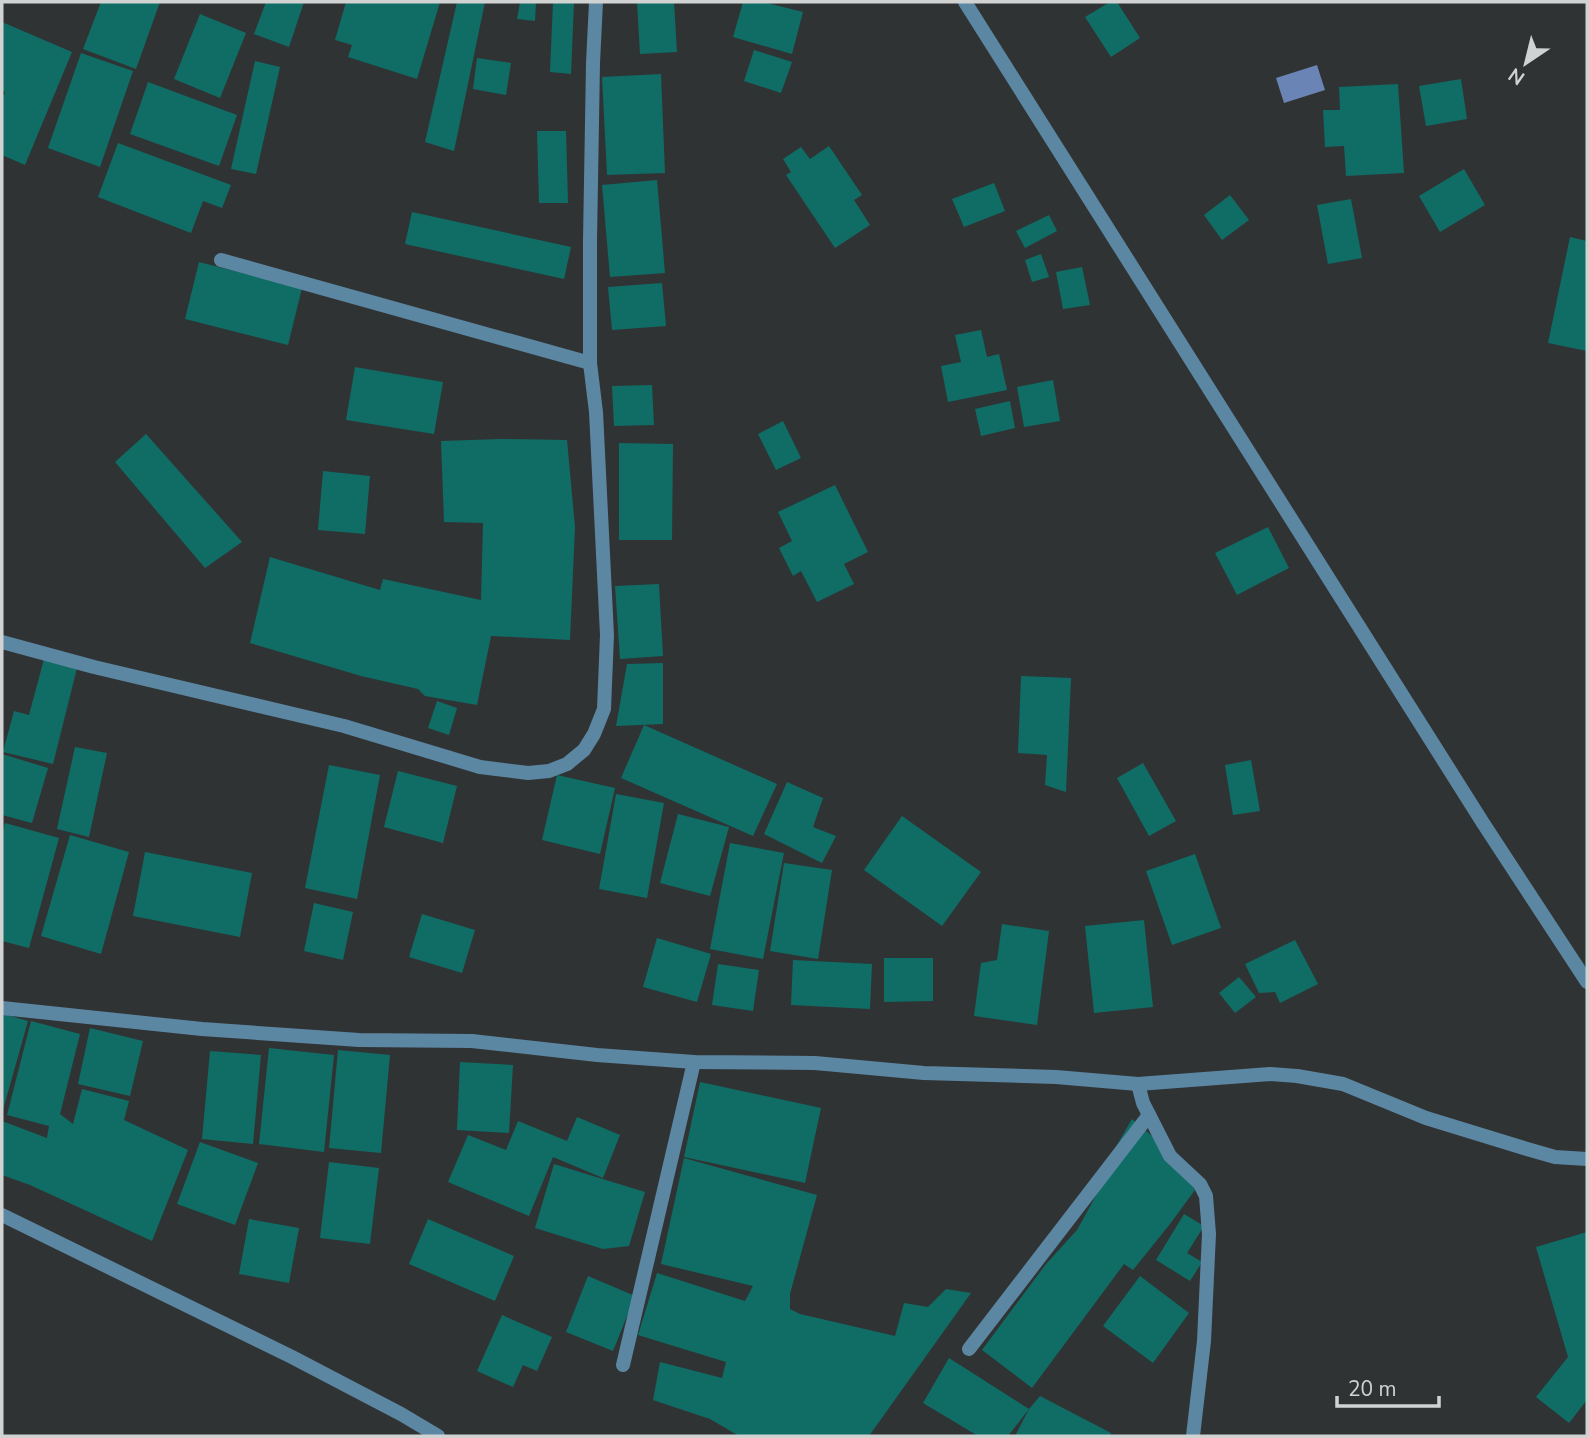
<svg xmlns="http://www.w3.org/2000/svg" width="1589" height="1438" viewBox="0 0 1589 1438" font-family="'Nunito Sans',sans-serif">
  <rect width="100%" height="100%" fill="#303334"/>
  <path fill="#6a84b5" d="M1317,65L1325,90L1284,103L1276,78Z"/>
  <g fill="#0f6d65">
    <path d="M101,2H160L136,69L83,49Z"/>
    <path d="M266,2H304L289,47L254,34Z"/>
    <path d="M346,2H440L417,79L348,57L352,45L335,40Z"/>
    <path d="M457,2H485L454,151L425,142Z"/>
    <path d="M520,2H536L535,21L517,19Z"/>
    <path d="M553,2H574L571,74L550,72Z"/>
    <path d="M637,2H674L677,52L640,54Z"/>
    <path d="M743,2H763L803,12L792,54L733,37Z"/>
    <path d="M1110,2H1117L1140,38L1111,57L1085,17Z"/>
    <path d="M200,14L246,33L220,98L174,79Z"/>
    <path d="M2,22L72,52L25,165L2,155V100L5,92L2,90Z"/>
    <path d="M754,50L792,62L781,93L744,81Z"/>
    <path d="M81,53L133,71L100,167L48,148Z"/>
    <path d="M477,58L511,63L506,95L473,89Z"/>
    <path d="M255,61L280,67L256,174L231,169Z"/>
    <path d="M661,74L665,173L607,175L602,77Z"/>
    <path d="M1461,79L1467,119L1426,126L1419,86Z"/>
    <path d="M148,82L237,115L219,166L130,134Z"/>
    <path d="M1398,84L1404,173L1346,176L1344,146L1325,147L1323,110H1340L1339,87Z"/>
    <path d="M537,131H566L568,203H539Z"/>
    <path d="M118,143L231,185L222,208L203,201L191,233L98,197Z"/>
    <path d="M829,146L862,195L854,200L870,225L835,248L786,175L791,172L783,159L801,147L810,159Z"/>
    <path d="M1464,169L1485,205L1440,232L1419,196Z"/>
    <path d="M657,180L665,273L610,277L602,185Z"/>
    <path d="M994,183L1005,211L964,227L952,199Z"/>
    <path d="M1230,195L1249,220L1222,240L1204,215Z"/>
    <path d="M1351,199L1362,258L1328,264L1317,205Z"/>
    <path d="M412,212L571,247L564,279L405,244Z"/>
    <path d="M1049,215L1057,231L1025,248L1016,231Z"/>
    <path d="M1570,237L1587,241V351L1548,343Z"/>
    <path d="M1041,254L1049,277L1032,282L1025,260Z"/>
    <path d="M199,262L302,288L288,345L185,319Z"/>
    <path d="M1082,267L1090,305L1063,309L1056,272Z"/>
    <path d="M662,283L666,326L612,330L608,287Z"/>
    <path d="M981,330L987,357L999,354L1007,390L948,402L941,366L961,362L955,335Z"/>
    <path d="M355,367L443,382L434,434L346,420Z"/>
    <path d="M1053,380L1060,421L1024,427L1017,387Z"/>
    <path d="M652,385L654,425L614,426L612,386Z"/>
    <path d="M1010,401L1015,428L981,436L975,409Z"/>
    <path d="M783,421L801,458L776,470L758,434Z"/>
    <path d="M146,434L242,542L205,568L115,462Z"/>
    <path d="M501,439L567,440L575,527L570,640L491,636L477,705L425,696L418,689L361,676L250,643L270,557L380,590L383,579L481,600L483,523L444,522L441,441Z"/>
    <path d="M619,443L673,444L672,540H619Z"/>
    <path d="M323,471L370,476L365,534L318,530Z"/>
    <path d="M835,485L868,552L844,564L854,584L817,602L801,571L793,576L779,548L792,541L778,512Z"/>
    <path d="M1268,527L1289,568L1237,595L1215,553Z"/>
    <path d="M659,584L663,656L620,659L615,586Z"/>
    <path d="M44,659L77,668L53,764L3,752L14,711L29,715Z"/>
    <path d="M663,663V724L616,726L627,664Z"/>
    <path d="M1021,676L1071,678L1066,792L1045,785L1047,755L1018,753Z"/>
    <path d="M437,701L457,708L449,735L428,728Z"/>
    <path d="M644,725L777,784L753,836L621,778Z"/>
    <path d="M75,747L107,753L89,837L57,829Z"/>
    <path d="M2,754L48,768L32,823L2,815Z"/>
    <path d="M1251,760L1260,811L1233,815L1225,765Z"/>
    <path d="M1143,763L1176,821L1149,836L1117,778Z"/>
    <path d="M329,765L380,775L357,899L305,888Z"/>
    <path d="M398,771L457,786L443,843L384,827Z"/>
    <path d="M557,775L615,788L600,854L542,840Z"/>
    <path d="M787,782L823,798L813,827L836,836L822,863L764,834Z"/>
    <path d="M616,794L664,803L647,898L599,889Z"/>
    <path d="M678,814L729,827L710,896L660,883Z"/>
    <path d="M902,816L981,872L942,926L864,870Z"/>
    <path d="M5,823L59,838L29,948L2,941V834Z"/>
    <path d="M70,835L129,852L101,954L41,936Z"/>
    <path d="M730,843L784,853L763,959L710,949Z"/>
    <path d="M145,852L252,873L240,937L133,916Z"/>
    <path d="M1195,854L1221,928L1172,945L1146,871Z"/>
    <path d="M784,863L832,870L818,959L770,951Z"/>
    <path d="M314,903L353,912L343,960L304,951Z"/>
    <path d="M422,914L475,930L462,973L409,957Z"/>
    <path d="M1144,920L1153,1007L1094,1013L1085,926Z"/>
    <path d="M1002,924L1049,931L1037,1025L974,1016L981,963L997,960Z"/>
    <path d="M657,938L711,954L697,1002L643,987Z"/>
    <path d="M1295,940L1318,984L1280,1003L1275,992L1259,993L1245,964Z"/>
    <path d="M884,958H933V1001L884,1002Z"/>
    <path d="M793,960L872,964L870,1009L791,1005Z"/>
    <path d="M718,964L759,970L753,1011L712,1005Z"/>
    <path d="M1239,977L1256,997L1235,1013L1219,993Z"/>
    <path d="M4,1014L28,1021L3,1110L2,1023Z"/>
    <path d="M31,1021L80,1034L60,1114L73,1124L82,1089L129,1101L124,1120L188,1150L152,1241L30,1185L2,1175V1121L47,1138L49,1126L7,1115Z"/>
    <path d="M90,1028L143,1041L130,1096L78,1084Z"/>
    <path d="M269,1048L334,1055L324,1152L259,1144Z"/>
    <path d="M338,1050L390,1055L381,1153L329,1148Z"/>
    <path d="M210,1051L261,1055L253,1144L202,1139Z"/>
    <path d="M460,1062L513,1065L509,1133L457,1130Z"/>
    <path d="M700,1082L821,1108L805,1183L684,1157Z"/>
    <path d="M577,1117L620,1135L603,1178L553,1157L529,1216L448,1182L468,1135L506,1150L518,1121L567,1141Z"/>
    <path d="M1132,1119L1203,1179L1170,1224L1133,1270L1124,1264L1032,1388L982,1350L1046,1264L1077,1230L1104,1181L1099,1176Z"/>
    <path d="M200,1142L258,1163L235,1225L177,1204Z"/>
    <path d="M684,1158L817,1195L790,1294V1309L800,1314L895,1336L904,1303L928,1307L946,1289L971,1293L869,1436H739L710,1419L653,1400L660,1362L722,1378L726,1362L638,1335L657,1273L745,1301L753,1286L661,1264Z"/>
    <path d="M329,1162L379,1168L370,1244L320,1238Z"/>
    <path d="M554,1164L645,1192L629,1246L603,1249L535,1228Z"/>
    <path d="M1184,1214L1204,1226L1187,1253L1202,1262L1190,1281L1156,1260Z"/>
    <path d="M249,1219L299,1228L289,1283L239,1274Z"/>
    <path d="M428,1219L514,1256L495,1301L409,1264Z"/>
    <path d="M1587,1232V1400L1569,1423L1536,1397L1568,1357L1536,1247Z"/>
    <path d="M588,1276L635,1296L613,1351L566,1332Z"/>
    <path d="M1140,1276L1189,1313L1153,1363L1103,1326Z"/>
    <path d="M502,1315L552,1337L537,1371L523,1365L513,1387L477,1371Z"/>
    <path d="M949,1358L1029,1409L1008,1436H978L923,1403Z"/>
    <path d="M1040,1396L1111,1433L1110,1436H1015L1029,1409Z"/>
  </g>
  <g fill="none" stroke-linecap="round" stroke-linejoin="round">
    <g stroke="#5c87a3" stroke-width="14">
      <path d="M221,260L590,363"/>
      <path d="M969,1349L1149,1115"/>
    </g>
    <g stroke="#5c87a3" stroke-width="14">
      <path d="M2,642L94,667L344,726L480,767L528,773L549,771L567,764L584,750L594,734L604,709L607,635L596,412L590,363V240L593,63L596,2"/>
      <path d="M2,1008L202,1029L359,1040L472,1041L597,1055L694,1062L815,1063L924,1073L1056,1077L1138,1084L1270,1074L1297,1076L1343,1084L1426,1118L1527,1149L1555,1157L1587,1159"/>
      <path d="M1138,1084L1143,1103L1170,1156L1200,1184L1206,1196L1209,1234L1204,1341L1193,1436"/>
      <path d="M2,1215L292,1357L401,1414L438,1436"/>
      <path d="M623,1365L694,1062"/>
    </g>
    <path stroke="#5c87a3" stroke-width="14" d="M965,2L1483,823L1587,982"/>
  </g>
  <rect width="1589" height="1438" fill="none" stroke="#d1d3d3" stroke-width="7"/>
  <g transform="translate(1526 63) rotate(215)" stroke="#303334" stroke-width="5" paint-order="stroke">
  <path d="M0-5L12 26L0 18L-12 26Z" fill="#d1d3d3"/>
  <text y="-10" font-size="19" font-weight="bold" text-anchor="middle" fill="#d1d3d3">N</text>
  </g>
  <path d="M1337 1396v10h102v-10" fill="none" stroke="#d1d3d3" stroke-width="3.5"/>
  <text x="1348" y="1396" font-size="21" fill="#d1d3d3" stroke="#303334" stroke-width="5" paint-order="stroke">20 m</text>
</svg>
